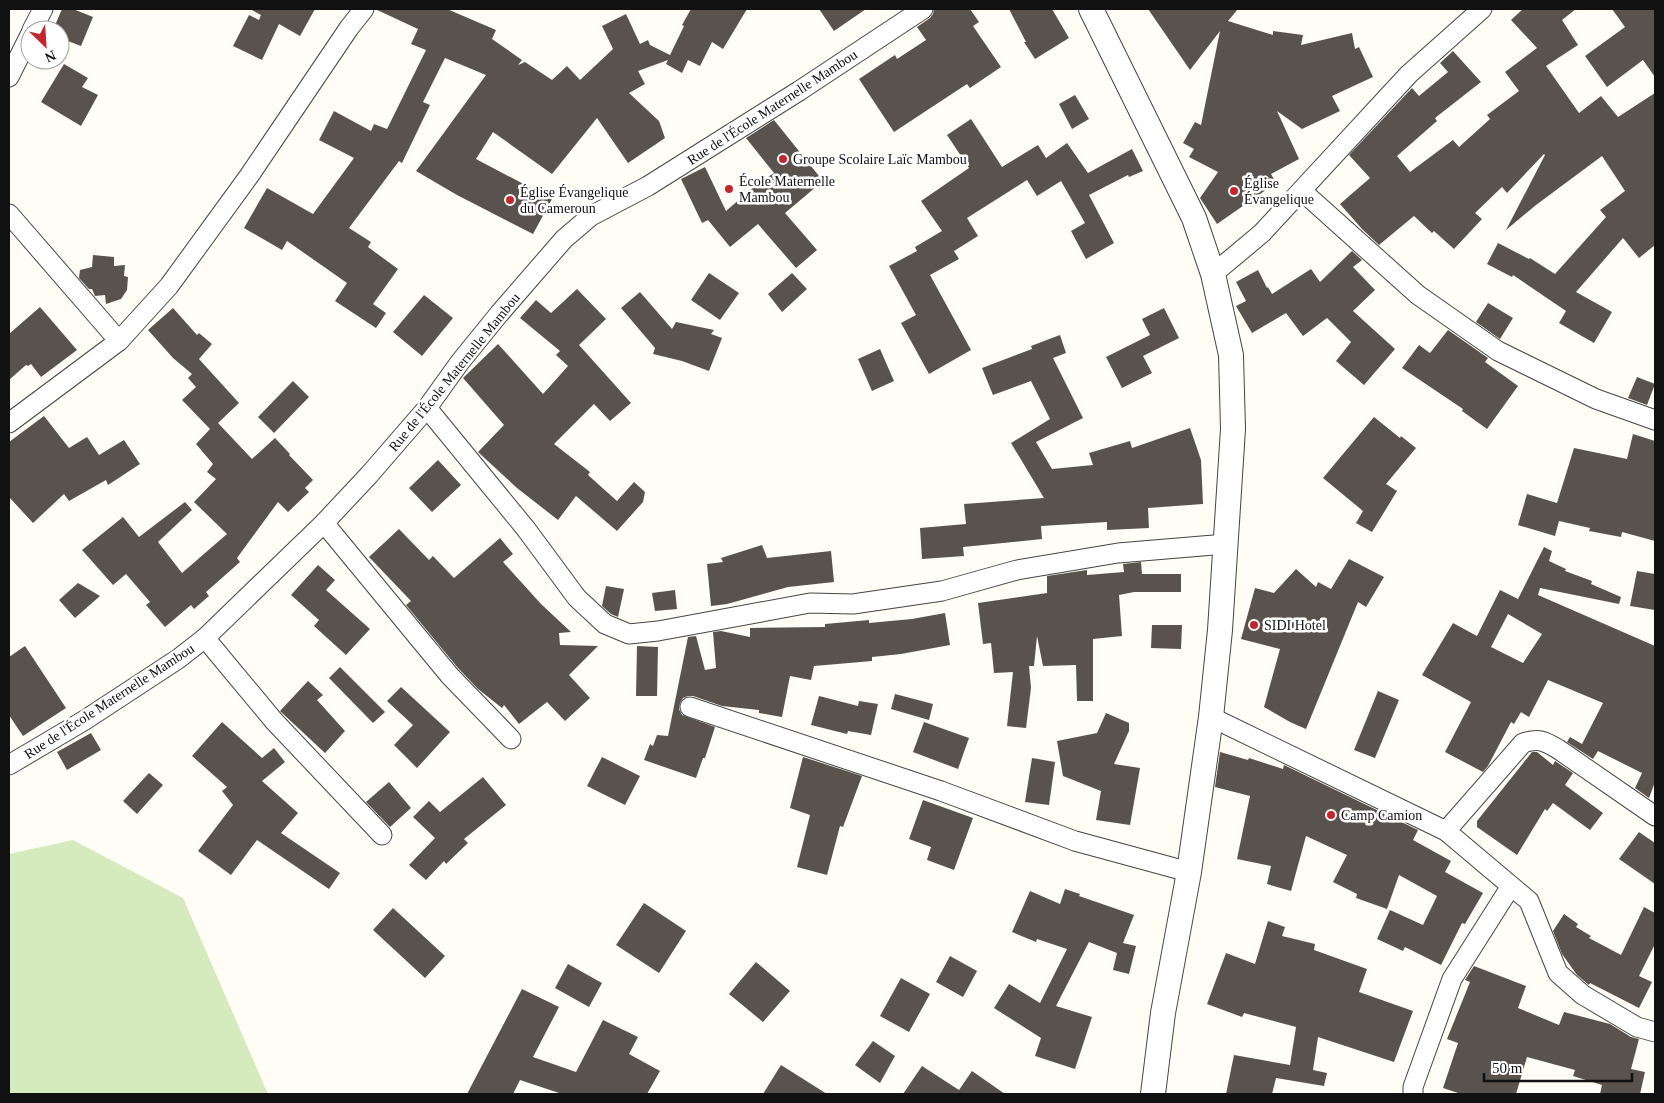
<svg xmlns="http://www.w3.org/2000/svg" width="1664" height="1103" viewBox="0 0 1664 1103" font-family="'Times New Roman',serif">
  <rect width="100%" height="100%" fill="#fffdf5"/>
  <path fill="#d5ebbd" d="M73,840L183,898L268,1094H9V854Z"/>
  <g fill="#5a524d" fill-rule="evenodd">
    <path d="M62,9H73L93,17L81,46L60,38V30H53Z"/>
    <path d="M250,9H315L300,36L279,24L262,60L233,46L249,15L259,20L261,15Z"/>
    <path d="M375,9H447L496,30L492,39L522,60L518,65L525,62L552,80L567,66L580,80L613,49L602,26L626,14L640,44L648,40L650,45L670,55L684,26L682,25L691,9H747L723,49L712,42L700,66L688,60L682,73L666,64L668,60L638,71L645,84L629,93L659,121L665,138L628,163L597,118L552,174L493,132L476,159L552,199L533,234L457,195L416,171L486,75L445,58L423,102L430,105L402,163L399,161L349,228L371,242L368,247L398,269L373,304L386,313L376,328L335,301L347,283L287,241L282,250L244,228L267,188L313,214L354,158L319,140L334,111L371,131L374,124L387,129L426,50L411,44L418,29Z"/>
    <path d="M819,9H866L834,31Z"/>
    <path d="M934,9H970L979,22L973,26L1001,67L970,88L967,84L894,132L859,79L895,55L897,59L926,40L917,27L930,18L933,14Z"/>
    <path d="M1009,9H1052L1069,38L1035,59L1024,42H1026Z"/>
    <path d="M1148,9H1238L1228,21L1273,35V31L1303,35L1301,45L1352,33L1355,49L1359,47L1373,77L1332,96L1340,111L1302,129L1277,111L1299,159L1271,174L1276,183L1217,224L1200,198L1218,172L1189,157L1194,149L1183,143L1195,122L1201,125L1220,31L1190,70Z"/>
    <path d="M1523,9H1576L1562,20L1578,45L1546,66L1579,113L1601,96L1618,117L1655,93V245L1639,258L1623,238L1576,292L1612,312L1594,343L1559,323L1566,311L1513,275L1512,277L1487,264L1498,243L1529,259L1530,258L1555,274L1606,217L1600,210L1625,191L1602,156L1536,205L1506,230L1545,155L1544,154L1507,193L1502,187L1475,213L1482,219L1454,249L1434,231L1432,233L1414,216L1379,245L1362,229L1340,204L1370,178L1349,155L1412,88L1419,96L1448,72L1440,63L1453,51L1481,82L1435,118L1437,121L1397,156L1410,172L1453,140L1459,147L1490,119L1487,115L1519,91L1505,72L1537,48L1511,20Z"/>
    <path d="M1612,9H1655V77L1643,60L1607,87L1585,56L1625,27Z"/>
    <path d="M64,64L88,78L82,87L98,95L81,126L41,102Z"/>
    <path d="M1075,95L1089,119L1072,129L1059,104Z"/>
    <path d="M971,119L1002,167L1038,145L1046,158L1067,143L1088,173L1132,149L1143,171L1129,177L1128,175L1089,195L1114,243L1086,259L1071,231L1085,223L1061,181L1037,196L1027,180L967,218L978,236L954,251L959,259L930,275L971,350L929,374L901,323L916,315L889,266L917,251L915,247L942,231L921,201L969,168L947,135Z"/>
    <path d="M774,120L823,181L785,213L817,250L796,268L758,224L730,247L708,220L702,223L681,179L705,167L726,211L756,185L774,173L746,138Z"/>
    <path d="M1352,251L1362,260L1353,267L1375,290L1353,311L1395,349L1364,385L1336,361L1351,342L1327,318L1303,336L1286,313L1252,333L1236,306L1246,301L1236,282L1258,270L1267,288L1268,287L1272,294L1311,269L1320,282Z"/>
    <path d="M93,255L114,257V266L125,265L124,276L128,277L127,290L121,299L106,304L105,295L95,296L92,289H89L79,278L80,270L92,267Z"/>
    <path d="M709,273L739,293L720,320L691,300Z"/>
    <path d="M792,273L807,289L782,312L768,294Z"/>
    <path d="M577,289L606,319L579,345L631,403L610,421L594,404L554,444L590,472L588,475L617,501L634,482L645,492L643,502L617,531L576,496L558,520L517,488L478,452L504,425L463,378L498,344L543,394L568,366L556,355L560,351L520,318L536,300L551,313Z"/>
    <path d="M640,292L672,329L676,322L714,330L711,334L722,338L709,371L682,361L653,354L655,348L621,308Z"/>
    <path d="M424,295L453,318L422,356L393,332Z"/>
    <path d="M1488,303L1513,318L1500,339L1476,322Z"/>
    <path d="M40,307L77,350L41,377L31,364L28,366L26,365L9,380V334Z"/>
    <path d="M173,308L197,335L199,333L212,344L199,359L239,403L218,423L252,459L275,438L290,454L289,455L313,480L305,488L309,492L288,512L278,502L237,558L240,562L206,592L209,596L194,609L191,605L165,627L146,605L150,602L126,574L113,585L82,550L123,517L139,537L185,502L192,510L158,542L182,573L227,534L194,502L216,479L207,472L213,464L196,444L210,429L182,400L196,387L188,378L192,374L173,358L148,330Z"/>
    <path d="M1164,308L1179,338L1143,356L1152,373L1122,388L1106,357L1150,335L1142,319Z"/>
    <path d="M1448,330L1488,358L1485,362L1518,386L1487,429L1462,411L1463,409L1402,368L1419,345L1430,353Z"/>
    <path d="M1060,335L1066,353L1053,358L1083,418L1036,442L1052,469L1093,465L1089,453L1130,441L1132,448L1190,428L1201,460L1203,504L1148,508L1149,528L1107,530V522L1041,526L1042,539L963,547L964,556L922,559L920,528L966,524L964,504L1044,498L1011,443L1050,419L1031,381L993,395L982,368L1032,349L1031,346Z"/>
    <path d="M880,349L894,381L872,391L858,359Z"/>
    <path d="M1637,377L1655,384L1647,405L1628,398Z"/>
    <path d="M293,381L309,397L274,433L258,417Z"/>
    <path d="M44,416L69,448L87,437L99,455L124,440L140,464L108,485L106,480L69,501L64,494L33,523L9,497V442Z"/>
    <path d="M1374,417L1400,438L1401,436L1416,448L1386,484L1397,491L1372,532L1356,523L1363,511L1323,478Z"/>
    <path d="M1633,434L1655,441V541L1622,532L1621,537L1589,531L1590,528L1559,521L1555,536L1518,525L1527,494L1557,503L1574,448L1627,459Z"/>
    <path d="M438,460L461,485L432,512L409,488Z"/>
    <path d="M399,529L429,560L433,556L454,578L500,538L513,554L503,562L541,604L571,632L559,633L560,645L598,646L569,675L590,698L565,721L547,702L519,724L504,705L502,708L478,689L458,668L406,605L411,601L369,557Z"/>
    <path d="M762,545L767,558L831,551L834,582L788,587L727,604L711,606L707,564L723,562L721,558Z"/>
    <path d="M1544,547L1552,551L1549,561L1566,569L1565,571L1592,581L1591,584L1621,597L1619,604L1540,588L1538,595L1655,646V782L1649,798L1635,788L1642,773L1598,751L1593,759L1567,742L1570,737L1582,744L1603,703L1548,680L1529,717L1521,712L1514,724L1511,722L1488,766L1483,772L1445,752L1471,702L1422,675L1453,623L1477,636L1500,590L1518,599ZM1508,614L1542,634L1523,663L1491,647Z"/>
    <path d="M1349,559L1384,577L1366,607L1358,602L1306,729L1290,722L1264,707L1280,649L1241,639L1255,588L1274,593L1296,569L1316,587L1318,582L1331,589Z"/>
    <path d="M1141,562L1142,574H1181V592H1134L1119,595L1122,636L1093,639V701H1077L1076,665L1043,666L1037,636L1034,666H1029L1031,688L1026,728L1007,726L1013,672L994,673L991,643L983,644L978,603L1047,593V576L1087,570V575L1124,572L1123,564Z"/>
    <path d="M318,565L335,580L326,590L370,629L346,655L314,626L319,620L291,595Z"/>
    <path d="M1637,571L1655,574V610L1630,606Z"/>
    <path d="M78,583L100,596L75,618L59,600Z"/>
    <path d="M606,586L624,589L618,617L611,614L602,606Z"/>
    <path d="M675,590L677,609L655,611L652,593Z"/>
    <path d="M945,613L950,645L901,654L872,657V661L814,666L811,680L790,676L782,717L759,713V710L722,706L693,696H688L683,698L680,703L679,709L682,715L715,727L705,758H703L696,778L644,760L650,744L653,746L657,735L668,736L688,637L696,636L705,670L716,668L713,632L721,631L750,637V628L825,627V624L869,620V623L912,619Z"/>
    <path d="M1152,625H1182L1181,649L1151,648Z"/>
    <path d="M25,646L66,708L23,736L9,715V657Z"/>
    <path d="M637,646L658,647L657,696H636Z"/>
    <path d="M340,667L385,712L373,723L329,678Z"/>
    <path d="M308,681L323,695L317,700L345,731L325,753L280,711Z"/>
    <path d="M401,687L450,732L417,768L394,745L413,725L387,701Z"/>
    <path d="M1378,691L1399,700L1375,758L1354,750Z"/>
    <path d="M895,694L933,704L929,720L891,709Z"/>
    <path d="M819,696L858,706L859,701L878,704L871,735L848,731L847,734L811,725Z"/>
    <path d="M1106,713L1129,723V731L1114,764L1140,768L1130,825L1096,820L1101,791L1063,776L1057,741L1097,733Z"/>
    <path d="M222,722L262,758L274,748L285,762L262,781L298,813L281,833L340,873L329,889L257,840L231,875L198,851L233,805L222,791L227,787L192,756Z"/>
    <path d="M924,722L969,738L958,769L913,752Z"/>
    <path d="M91,733L101,750L67,770L57,752Z"/>
    <path d="M1220,752L1248,760L1249,758L1283,769L1284,765L1418,830L1413,840L1451,861L1445,872L1483,893L1465,924L1462,923L1441,965L1405,947L1403,951L1377,939L1390,910L1423,925L1437,896L1399,875L1387,909L1356,898L1357,894L1333,882L1347,855L1306,836L1291,891L1267,884L1271,866L1237,859L1250,796L1215,787Z"/>
    <path d="M1532,752H1537L1553,765L1555,761L1573,773L1565,785L1603,813L1590,830L1553,803L1547,811L1545,809L1517,855L1477,827V821Z"/>
    <path d="M602,757L640,776L625,805L587,786Z"/>
    <path d="M803,757L862,776L843,827L840,826L827,875L797,867L810,815L790,808Z"/>
    <path d="M1032,758L1055,762L1049,805L1025,802Z"/>
    <path d="M149,773L163,785L137,814L123,801Z"/>
    <path d="M483,777L506,805L464,839L468,843L446,864L444,861L426,880L409,865L435,838L413,817L429,801L440,812Z"/>
    <path d="M389,782L411,808L390,827L366,802Z"/>
    <path d="M923,800L973,818L954,870L927,860L931,847L909,839Z"/>
    <path d="M1639,832L1655,843V884L1619,859Z"/>
    <path d="M1065,889L1080,894L1079,896L1134,915L1123,943L1136,946L1129,974L1113,970L1117,953L1089,942L1056,1006L1092,1017L1075,1069L1035,1056L1041,1038L994,1008L1009,984L1040,1003L1067,949L1037,939L1036,942L1012,932L1030,891L1060,904Z"/>
    <path d="M644,903L686,931L659,973L616,945Z"/>
    <path d="M1644,907L1655,913V944L1639,976L1652,982L1639,1008L1590,983L1589,985L1577,975L1562,954L1553,931L1564,914L1578,924L1576,927L1591,936L1589,938L1621,955Z"/>
    <path d="M393,908L445,956L425,978L373,930Z"/>
    <path d="M1268,921L1285,927L1282,936L1315,944L1314,950L1367,969L1359,992L1413,1011L1394,1062L1318,1037L1313,1070L1327,1073L1324,1086L1276,1078L1272,1094H1226L1234,1055L1290,1065L1296,1027L1244,1013L1242,1017L1207,1004L1226,953L1255,964Z"/>
    <path d="M950,956L977,971L963,997L936,982Z"/>
    <path d="M756,962L790,991L763,1022L729,994Z"/>
    <path d="M568,964L602,983L589,1007L555,988Z"/>
    <path d="M1474,966L1526,986L1518,1008L1559,1025L1564,1012L1610,1024L1631,1037L1639,1039L1631,1069L1645,1072L1640,1094H1600L1602,1085L1573,1076L1575,1070L1527,1057L1516,1094H1461L1443,1088L1458,1043L1447,1039L1470,982L1465,980Z"/>
    <path d="M901,978L930,994L909,1032L880,1016Z"/>
    <path d="M522,989L559,1007L533,1057L576,1072L603,1020L638,1037L629,1054L660,1071L647,1094H562L520,1080L513,1094H467Z"/>
    <path d="M873,1041L895,1056L880,1083L855,1065Z"/>
    <path d="M781,1065L827,1094H763Z"/>
    <path d="M922,1066L959,1090L972,1071L1005,1094H903Z"/>
  </g>
  <g fill="none" stroke-linecap="round" stroke-linejoin="round">
    <defs>
      <g id="minor">
        <path d="M32,30L43,9"/>
        <path d="M9,77L30,35"/>
        <path d="M1302,191L1418,295L1498,351L1596,399L1655,420"/>
        <path d="M9,214L119,341L169,286L249,176L349,28L364,9"/>
        <path d="M1213,274L1262,233L1409,74L1482,9"/>
        <path d="M427,408L526,529L577,598L605,624L629,634L658,631L810,603L853,604L942,591L1017,570L1118,553L1226,544"/>
        <path d="M9,423L119,341"/>
        <path d="M324,523L450,676L511,739"/>
        <path d="M205,638L274,721L382,835"/>
        <path d="M690,707L941,791L1075,841L1189,872"/>
        <path d="M1211,717L1446,831L1523,743C1539,738 1544,741 1558,749L1655,816"/>
        <path d="M9,765L85,720L178,659L205,638L324,523L369,475L427,408L460,362L499,314L564,239L591,216L648,186L799,91L923,9"/>
        <path d="M1446,831L1529,901L1558,973L1583,995L1637,1027L1655,1032"/>
        <path d="M1413,1094V1087L1452,979L1511,886"/>
      </g>
      <path id="tertiary" d="M1091,9L1194,218L1213,274L1231,355L1233,429L1220,630L1211,717L1189,872L1163,1013L1153,1094"/>
    </defs>
    <use href="#minor" stroke="#444" stroke-width="21"/>
    <use href="#tertiary" stroke="#444" stroke-width="26"/>
    <use href="#minor" stroke="#fff" stroke-width="19"/>
    <use href="#tertiary" stroke="#fff" stroke-width="24"/>
  </g>
  <g fill="#c4262e" stroke="#fff" stroke-width="2">
    <circle cx="783" cy="159" r="5"/>
    <circle cx="729" cy="189" r="5"/>
    <circle cx="1234" cy="191" r="5"/>
    <circle cx="510" cy="200" r="5"/>
    <circle cx="1254" cy="625" r="5"/>
    <circle cx="1331" cy="815" r="5"/>
  </g>
  <g text-anchor="middle" stroke-width="5" stroke-linejoin="round" paint-order="stroke">
    <g font-size="14" fill="#111" stroke="#fff">
      <text transform="translate(772 107) rotate(-33)" y="5">Rue de l'École Maternelle Mambou</text>
      <text transform="translate(454 372) rotate(-51)" y="5">Rue de l'École Maternelle Mambou</text>
      <text transform="translate(109 701) rotate(-33)" y="5">Rue de l'École Maternelle Mambou</text>
    </g>
    <g font-size="14" fill="#111" stroke="#fff" text-anchor="start">
      <text x="793" y="164">Groupe Scolaire Laïc Mambou</text>
      <text x="739" y="186">École Maternelle<tspan x="739" dy="16">Mambou</tspan></text>
      <text x="1244" y="188">Église<tspan x="1244" dy="16">Évangelique</tspan></text>
      <text x="520" y="197">Église Évangelique<tspan x="520" dy="16">du Cameroun</tspan></text>
      <text x="1264" y="630">SIDI Hotel</text>
      <text x="1341" y="820">Camp Camion</text>
    </g>
  </g>
  <rect width="1664" height="1103" fill="none" stroke="#111111" stroke-width="20"/>
  <g transform="translate(45 45) rotate(155)"><circle r="24" fill="#ffffff" stroke="#a0a0a0"/>
  <path d="M0-4L9 19L0 12L-9 19Z" fill="#c4262e"/>
  <text y="-8" font-size="14" font-weight="bold" text-anchor="middle" fill="#111111">N</text>
  </g>
  <path d="M1484 1073v8h148v-8" fill="none" stroke="#111111" stroke-width="2.5"/>
  <text x="1492" y="1073" font-size="15" fill="#111111" stroke="#ffffff" stroke-width="4" paint-order="stroke">50 m</text>
</svg>
